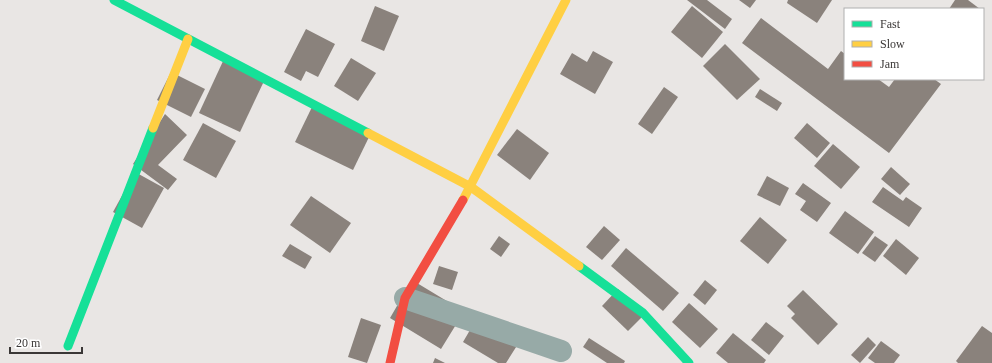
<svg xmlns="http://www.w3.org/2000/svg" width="992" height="363" viewBox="0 0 992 363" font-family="Georgia,serif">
  <rect width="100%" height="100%" fill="#e9e6e4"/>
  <g fill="#8a827c">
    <path d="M687,0H707L732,19L725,29Z"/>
    <path d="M739,0H756L750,8Z"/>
    <path d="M788,0H832L817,23L787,3Z"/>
    <path d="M955,0H968L980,9H949Z"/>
    <path d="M375,6L399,16L384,51L361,41Z"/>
    <path d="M692,6L723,32L702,58L671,32Z"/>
    <path d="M761,18L828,69L841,51L845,54V79H878L889,87L895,79H934L941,84L889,153L742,43Z"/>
    <path d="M306,29L335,44L318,77L306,71L301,81L284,72Z"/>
    <path d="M725,44L760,79L737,100L703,66Z"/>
    <path d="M593,51L613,62L595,94L560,74L572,53L587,62Z"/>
    <path d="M351,58L376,73L358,101L334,86Z"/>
    <path d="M224,59L265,79L240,132L199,113Z"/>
    <path d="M171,72L205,89L191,117L157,100Z"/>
    <path d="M664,87L678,97L652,134L638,124Z"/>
    <path d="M760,89L782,103L777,111L755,97Z"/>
    <path d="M312,107L370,135L353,170L295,142Z"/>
    <path d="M165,114L187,135L158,165L177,179L168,190L133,164Z"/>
    <path d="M203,123L236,141L216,178L183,160Z"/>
    <path d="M807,123L830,143L817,158L794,138Z"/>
    <path d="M517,129L549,153L530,180L497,155Z"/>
    <path d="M833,144L860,167L841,189L814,166Z"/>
    <path d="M891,167L910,184L900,195L881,179Z"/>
    <path d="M135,172L164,188L142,228L113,212Z"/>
    <path d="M767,176L789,188L780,206L757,195Z"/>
    <path d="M803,183L831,203L817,222L800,210L806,201L795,194Z"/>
    <path d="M883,187L903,201L906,197L922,208L909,227L872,202Z"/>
    <path d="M311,196L351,223L330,253L290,225Z"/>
    <path d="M845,211L874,232L858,254L829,233Z"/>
    <path d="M760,217L787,240L768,264L740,241Z"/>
    <path d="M604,226L620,240L602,260L586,247Z"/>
    <path d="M499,236L510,244L501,257L490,249Z"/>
    <path d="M875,236L888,245L875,262L862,253Z"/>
    <path d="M896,239L919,258L906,275L883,256Z"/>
    <path d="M290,244L312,257L305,269L282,256Z"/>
    <path d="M626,248L679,293L663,311L611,266Z"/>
    <path d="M439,266L458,272L452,290L433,284Z"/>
    <path d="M412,280L518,344L506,363H498L463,342L470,330L457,323L441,349L390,318Z"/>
    <path d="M705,280L717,290L705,305L693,295Z"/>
    <path d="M618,289L645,314L628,331L602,306Z"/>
    <path d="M803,290L838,324L818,345L791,318L795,314L787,306Z"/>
    <path d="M689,303L718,329L700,348L672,322Z"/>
    <path d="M361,318L381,325L367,363L348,357Z"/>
    <path d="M766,322L784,336L769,355L751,340Z"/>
    <path d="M982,326L992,333V363H958L956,361Z"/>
    <path d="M733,333L766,360L764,363H728L716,353Z"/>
    <path d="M868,337L876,345L860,363L851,355Z"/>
    <path d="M589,338L625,361L624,363H607L583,347Z"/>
    <path d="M881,341L900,355L894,363H875L868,358Z"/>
    <path d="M435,358L445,363H433Z"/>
  </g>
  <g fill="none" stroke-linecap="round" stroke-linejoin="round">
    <path stroke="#97aaa7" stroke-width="22" d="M405,298L561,351"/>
    <g stroke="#16e098" stroke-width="9">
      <path d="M114,0L368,133"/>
      <path d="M579,266L643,313L689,363"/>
      <path d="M68,346L153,128"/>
    </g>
    <g stroke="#ffcf43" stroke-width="9">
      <path d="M153,128L188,39"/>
      <path d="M368,133L471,187L579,266"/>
      <path d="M463,200L566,0"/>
    </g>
    <path stroke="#f24e42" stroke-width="9" d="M390,363L405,298L463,200"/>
  </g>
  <rect x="844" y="8" width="140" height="72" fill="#ffffff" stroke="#b0afaf"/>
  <rect x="852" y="21" width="20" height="6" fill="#16e098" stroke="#b0afaf"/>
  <text x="880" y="28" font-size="12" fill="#3a3736">Fast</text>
  <rect x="852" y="41" width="20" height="6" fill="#ffcf43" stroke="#b0afaf"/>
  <text x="880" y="48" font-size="12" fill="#3a3736">Slow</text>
  <rect x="852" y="61" width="20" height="6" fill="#f24e42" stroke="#b0afaf"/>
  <text x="880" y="68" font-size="12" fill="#3a3736">Jam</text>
  <path d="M10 347v6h72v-6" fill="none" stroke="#3a3736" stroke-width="2"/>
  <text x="16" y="347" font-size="12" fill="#3a3736" stroke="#ffffff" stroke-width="3" paint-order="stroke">20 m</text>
</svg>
